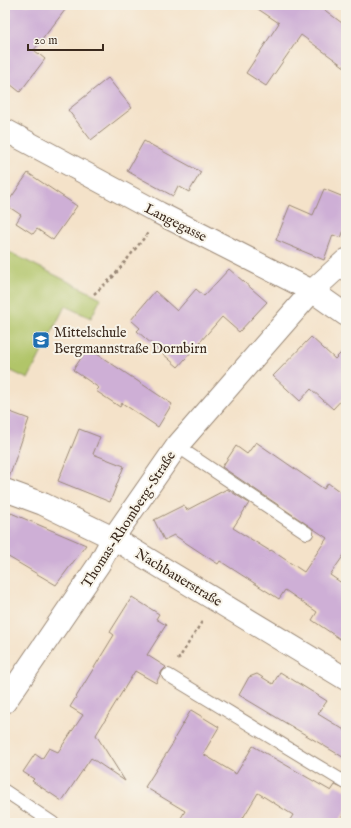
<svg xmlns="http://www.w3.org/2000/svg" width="351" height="828" viewBox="0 0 351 828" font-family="'IM FELL English',serif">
  <rect width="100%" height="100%" fill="#f7f3e8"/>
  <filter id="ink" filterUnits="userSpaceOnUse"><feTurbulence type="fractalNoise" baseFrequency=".025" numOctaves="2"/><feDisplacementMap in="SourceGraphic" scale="8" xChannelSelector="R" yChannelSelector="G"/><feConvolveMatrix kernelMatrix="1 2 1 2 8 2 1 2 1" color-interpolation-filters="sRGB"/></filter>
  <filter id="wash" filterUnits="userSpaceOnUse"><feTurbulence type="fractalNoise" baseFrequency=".012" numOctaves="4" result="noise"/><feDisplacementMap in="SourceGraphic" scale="16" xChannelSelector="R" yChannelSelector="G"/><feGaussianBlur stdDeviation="0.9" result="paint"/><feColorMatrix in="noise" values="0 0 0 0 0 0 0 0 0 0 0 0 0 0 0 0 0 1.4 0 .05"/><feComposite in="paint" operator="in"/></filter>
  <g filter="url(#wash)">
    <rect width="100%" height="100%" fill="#f4e2c9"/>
    <path fill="#b1c569" stroke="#767844" d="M5,250L101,298L91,318L65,306L28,379L5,368Z"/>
    <g id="blocks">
      <g fill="#ceafd6">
        <path d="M5,5H69L34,50L45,59L20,92L5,80Z"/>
        <path d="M252,5H318L346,26V68L301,35L266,86L246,73L279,23Z"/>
        <path d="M108,78L132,108L91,140L68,110Z"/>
        <path d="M144,141L201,172L189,192L178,186L173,196L127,171Z"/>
        <path d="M28,173L77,206L53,240L37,229L33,234L16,223L21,215L6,205Z"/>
        <path d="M324,189L346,198V225L341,238L333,235L324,260L276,240L290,205L313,215Z"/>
        <path d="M229,269L267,302L239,332L222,317L178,367L137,331L140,328L131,320L155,291L177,311L196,289L204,296Z"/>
        <path d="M311,337L335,359L346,348V395L333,409L311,389L300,401L273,376Z"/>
        <path d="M88,348L172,404L158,427L122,403L120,407L96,391L99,388L73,370Z"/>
        <path d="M5,410L29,419L9,478H5Z"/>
        <path d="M79,429L100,437L93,454L124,466L110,502L58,481Z"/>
        <path d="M256,442L324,489L328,483L346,496V552L330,575L346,586V643L312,620L317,612L285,590L279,599L220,561L218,564L174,535L164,540L154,520L184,505L187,510L227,489L249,503L233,528L270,551L271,550L304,572L327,538L222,467L236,446L247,454Z"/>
        <path d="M11,513L86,545L56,585L5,555V524Z"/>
        <path d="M132,597L159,614L156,619L166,625L147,655L166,667L162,671L156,683L135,671L96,735L125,781L91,758L62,801L32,781L34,779L23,772L35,754L42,759L49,748L58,752L83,715L70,707L114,635L110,632Z"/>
        <path d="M280,672L327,701L318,714L346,731V759L239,695L249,677L257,674L273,684Z"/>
        <path d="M191,710L219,727L203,754L236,774L253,746L331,791L335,785L346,790V810L338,823H288L293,815L258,793L240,823H178L185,811L145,787L175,740L174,739Z"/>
      </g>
    </g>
  </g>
  <g filter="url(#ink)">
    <use href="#blocks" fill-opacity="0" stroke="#988674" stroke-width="1"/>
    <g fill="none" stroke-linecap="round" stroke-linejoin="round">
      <defs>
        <g id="lane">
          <path d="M177,446L307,533"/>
          <path d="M168,675L346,783"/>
          <path d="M5,791L53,823"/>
        </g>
        <g id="street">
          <path d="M5,130L159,213L312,291L346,315"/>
          <path d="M5,490L43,504L113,538L346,679"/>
          <path d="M5,702L99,564L113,538L177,446L312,291L346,260"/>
        </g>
      </defs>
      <use href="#lane" stroke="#988674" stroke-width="14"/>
      <use href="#street" stroke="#988674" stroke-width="24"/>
      <g stroke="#988674" stroke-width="2.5" stroke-dasharray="3 3" stroke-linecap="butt">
        <path d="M94,294L113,277L148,233"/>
        <path d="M178,660L203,620"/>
      </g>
      <use href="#lane" stroke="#fff" stroke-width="12"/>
      <use href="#street" stroke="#fff" stroke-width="22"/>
    </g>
  </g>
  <defs>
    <symbol id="school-square" viewBox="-11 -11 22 22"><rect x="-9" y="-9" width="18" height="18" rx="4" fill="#1f6fb2" stroke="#f7f3e8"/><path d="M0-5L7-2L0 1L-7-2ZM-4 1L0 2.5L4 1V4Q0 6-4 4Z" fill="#fff"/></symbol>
  </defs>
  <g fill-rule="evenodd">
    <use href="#school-square" x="31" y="330" width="20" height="20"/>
  </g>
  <g text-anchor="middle" stroke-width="4" stroke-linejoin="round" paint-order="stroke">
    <g font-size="14" fill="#3b2a1e" stroke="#f7f3e8">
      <text transform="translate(176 222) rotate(27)" y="5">Langegasse</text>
      <text transform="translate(128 519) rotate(-57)" y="5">Thomas-Rhomberg-Straße</text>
      <text transform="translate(179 577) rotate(31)" y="5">Nachbauerstraße</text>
    </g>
    <g font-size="14" fill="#3b2a1e" stroke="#f7f3e8" text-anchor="start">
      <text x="54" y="337">Mittelschule<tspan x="54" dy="16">Bergmannstraße Dornbirn</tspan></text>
    </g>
  </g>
  <rect width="351" height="828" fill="none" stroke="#f7f3e8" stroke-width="20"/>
  <path d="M28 44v6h75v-6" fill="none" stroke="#3b2a1e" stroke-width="2"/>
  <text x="34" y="44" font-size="12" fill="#3b2a1e" stroke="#f7f3e8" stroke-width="3" paint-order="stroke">20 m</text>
</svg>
